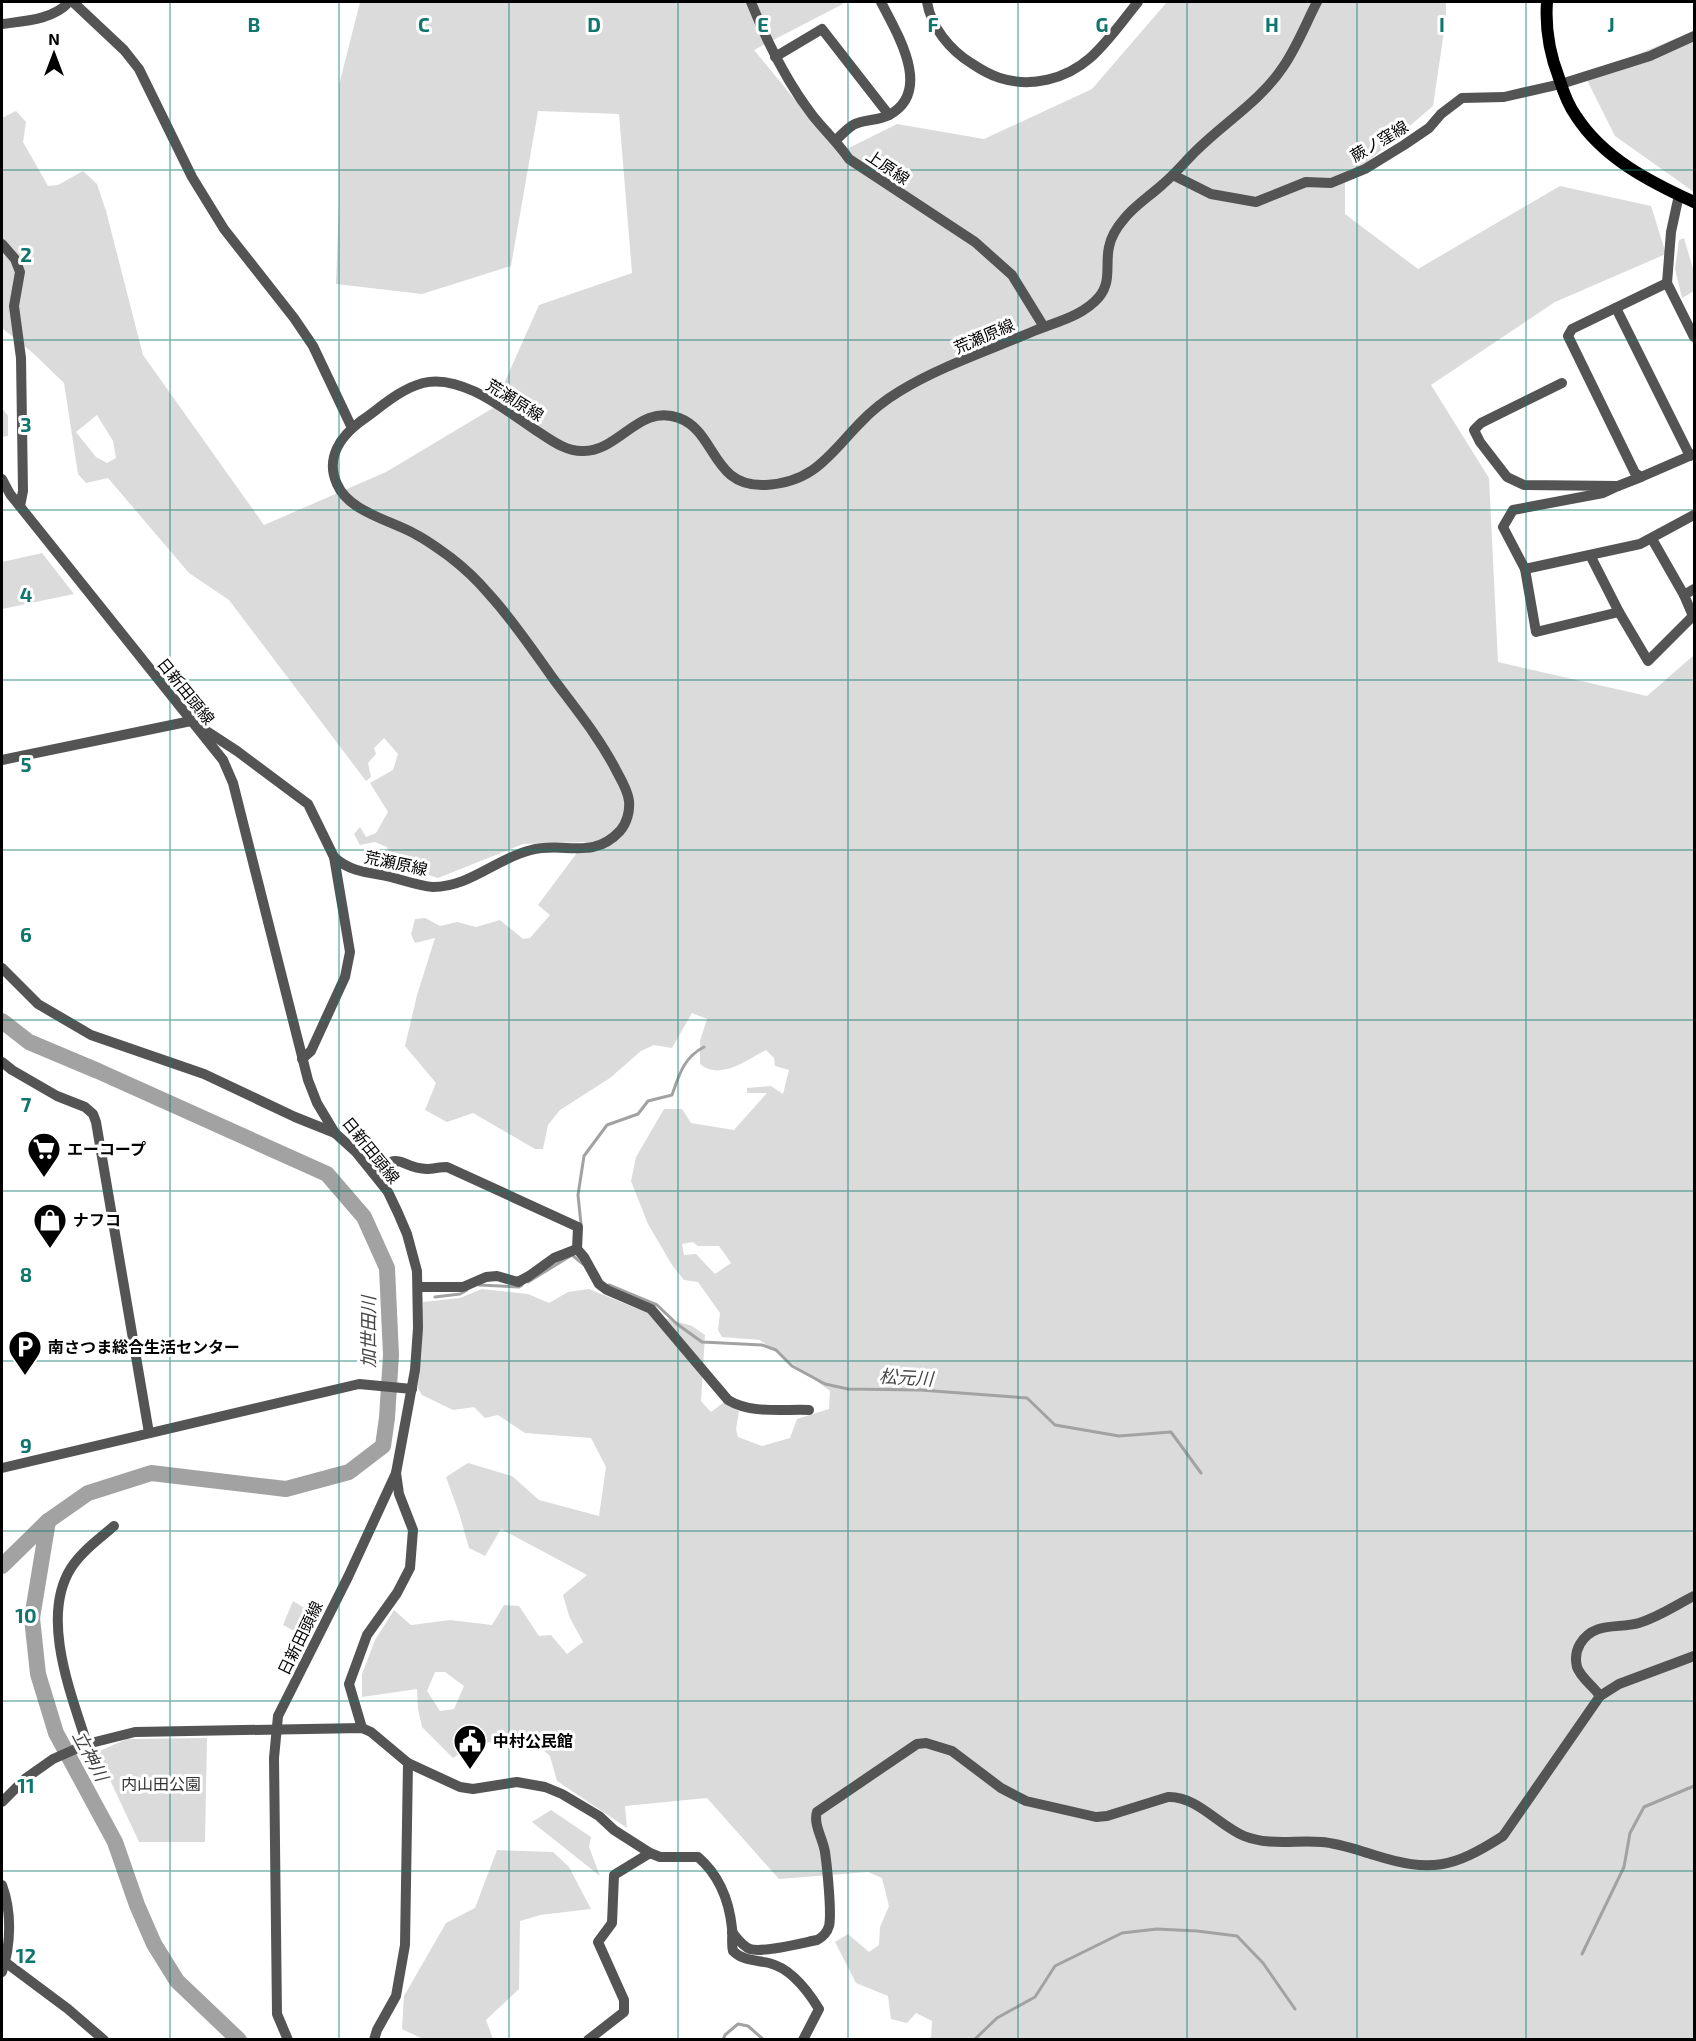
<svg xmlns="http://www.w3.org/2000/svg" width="1696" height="2041" viewBox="0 0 1696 2041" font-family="'Exo 2','Noto Sans JP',sans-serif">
  <rect width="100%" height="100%" fill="#fff"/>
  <g fill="#dbdbdb" fill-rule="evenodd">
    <path d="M360,2H841L843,4L754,50L839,153L897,124L984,139L1092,89L1167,2H1446V18L1433,106L1345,181V214L1418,269L1560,186L1651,206L1666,254L1555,302L1431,385L1489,478L1498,662L1647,696L1694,655V2039H928L931,2037L932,2021L916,2013L907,2023L891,2019L888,1996L856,1983L835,1942L848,1934L869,1952L879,1945L880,1927L889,1906L882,1878L868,1872L779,1879L707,1798L625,1806L627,1828L557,1781L550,1756L533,1741L474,1743L453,1758L422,1727L418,1709L417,1689L362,1697V1674L375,1640L394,1610L411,1625L450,1620L492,1625L504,1605L519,1606L539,1636L551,1635L567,1654L583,1642L569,1616L563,1595L587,1575L501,1529L485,1556L469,1548L459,1513L446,1477L468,1463L512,1476L539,1500L599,1516L606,1467L591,1438L525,1433L498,1415L485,1418L474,1407L453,1410L422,1395L417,1387L423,1302L460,1298L482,1289L528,1294L549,1303L568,1292L589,1289L648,1313L692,1326L705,1335L701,1401L711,1412L723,1403L739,1411L736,1429L738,1437L762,1446L790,1438L797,1419L829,1409L830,1391L760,1340L722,1337L718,1330L720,1313L698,1282L684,1280L672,1265L648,1224L631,1181L636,1157L664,1109H682L691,1123L734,1130L767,1093H747V1088L771,1086L783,1094L789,1070L775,1066L774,1058L766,1050C746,1060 721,1081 700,1064V1041L707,1019L692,1013L672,1048L654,1045L641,1051L610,1078L560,1110L548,1125L543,1149H535L473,1113L447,1122L425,1110L436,1083L405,1046L417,995L435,938L415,943L411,934L415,919L425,918L440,926L457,922L476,927L500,920L523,939L530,938L550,915L538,905L585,842L523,844L438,878L392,864L387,847L375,842L360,845L354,834L360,827L366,837L376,833L388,812L370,783L393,770L398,754L384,738L374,748L376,754L368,763L371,777L366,781L229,600L189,573L108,478L86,483L78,474L64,383L34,354L2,328V118L16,111L26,122L23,142L48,186L58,185L83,171L97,184L106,211L143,355L264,525L386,472L493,408L539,305L632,273L619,114L538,111L511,266L422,294L336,284L339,202V85ZM97,415L113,441L116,458L107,463L96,457L76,432ZM693,1242L698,1246H719L731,1263L715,1274L696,1254L684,1255L682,1244ZM435,1672H445L464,1686L454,1709L440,1711L427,1691Z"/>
    <path d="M1694,31V192L1615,136L1585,76Z"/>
    <path d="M1684,238L1694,272V291L1682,298L1675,269L1679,240Z"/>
    <path d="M2,408L8,416V436L2,437Z"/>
    <path d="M42,553L74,594L2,609V562Z"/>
    <path d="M293,1601L316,1615L305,1637L283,1625Z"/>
    <path d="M207,1738L205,1842H139L97,1752L127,1739Z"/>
    <path d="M551,1810L591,1837L589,1847L600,1876L532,1822Z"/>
    <path d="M497,1850L553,1852L569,1867L591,1909L540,1915L520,1921L519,1989L486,2020L493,2039H423L402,2029L404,1996L446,1923L475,1908Z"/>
  </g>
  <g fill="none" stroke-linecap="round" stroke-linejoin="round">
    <g stroke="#a2a2a2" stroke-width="3">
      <path d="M581,1224L578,1195L584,1156L607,1125L638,1114L648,1101L672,1095C679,1075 684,1057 704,1047"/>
      <path d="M528,1282L572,1255L583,1264"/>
      <path d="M479,1285L519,1287L522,1285"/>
      <path d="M609,1285L657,1305L677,1324L702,1342L762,1345L776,1350L792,1366L825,1384L848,1389L920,1390L1027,1398L1055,1425L1119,1436L1171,1432L1201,1473"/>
      <path d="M435,1297L460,1294L467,1290"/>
      <path d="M1582,1954L1624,1867L1630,1833L1644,1807L1694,1786"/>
      <path d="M723,2040L725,2035L738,2024L748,2026L764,2040"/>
      <path d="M783,2040H787"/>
      <path d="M974,2040L997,2018L1035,1997L1055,1966L1122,1933L1157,1929L1197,1931L1237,1936L1263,1963L1295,2009"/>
    </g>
    <g stroke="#a2a2a2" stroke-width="16">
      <path d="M2,1021L29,1042L98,1071L327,1174L364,1217L387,1268L391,1355L387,1418L383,1446L349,1472L286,1489L151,1473L88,1493L48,1521L2,1566"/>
      <path d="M48,1521L32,1618L38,1674L56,1733L115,1842L137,1905L154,1944L177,1981L239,2040"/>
    </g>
    <g stroke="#545454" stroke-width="10">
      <path d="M73,2L124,50L139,69L192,177L224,229L294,318L313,346L352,428"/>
      <path d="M751,2C767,42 786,81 813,116C825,131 838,143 849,159L975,242L1012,275L1044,327"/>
      <path d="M927,2C931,27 950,50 971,63C980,69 990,75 1000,78C1031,88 1066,79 1090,58C1109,41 1123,20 1138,2"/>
      <path d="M2,24C24,21 53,20 69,2"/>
      <path d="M775,57L822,29L889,115"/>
      <path d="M836,140C841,135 847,129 853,125C863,119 878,121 889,115C934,91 896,32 881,2"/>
      <path d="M1173,175L1211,194L1256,202L1306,182L1331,183L1365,169L1404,145L1429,128L1441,114L1462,98L1504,97L1561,84L1650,56L1694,36"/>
      <path d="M1679,195L1671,232L1667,283L1694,337"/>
      <path d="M2,244L15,259L20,272L14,306L21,358L23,491L20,506"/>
      <path d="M1667,283L1572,329L1568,336L1635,473L1641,477L1694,454"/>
      <path d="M1616,308L1690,456"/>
      <path d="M1562,383L1481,423L1474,430L1480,442L1507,477L1524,485L1618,486L1641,477"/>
      <path d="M2,479L10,494L223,760L233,783L308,1080L317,1103L335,1133L356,1152L373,1173L388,1192L398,1213L407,1234L417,1271L418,1328L415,1370L396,1473L348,1577L278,1716L274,1758L277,2014L288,2040"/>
      <path d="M1618,486L1603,493L1513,510L1503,527L1525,569L1536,632L1619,612L1648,661L1693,616L1684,595L1694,589"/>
      <path d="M1652,539L1684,595"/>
      <path d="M1590,555L1619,612"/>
      <path d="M1525,569L1640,544L1694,515"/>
      <path d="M191,721L237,751L308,804L334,857C348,870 363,872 382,875C398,878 417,886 433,887C470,887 497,858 531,850C564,841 592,861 620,831C627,823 630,811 629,801C628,791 622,781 617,772C600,738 575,708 552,677C532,649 512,619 488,593C477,580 463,567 450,557C439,549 427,540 415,534C390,520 349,512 337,484C325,458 341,436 361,421C380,408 400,389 423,383C461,373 507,411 537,431C551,440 566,452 584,451C619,451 640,403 679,418C717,432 711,488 766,485C814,482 829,455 859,424C871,411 885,400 900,391C941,366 990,350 1034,331C1056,322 1083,316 1099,297C1112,281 1105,265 1109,247C1111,237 1117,227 1124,219C1134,206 1150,196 1163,184C1176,173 1187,159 1200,147C1227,121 1262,99 1283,67C1297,47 1306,23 1317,2"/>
      <path d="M2,760L191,721"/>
      <path d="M2,968L38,1004L91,1035L204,1074L295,1117L335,1133"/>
      <path d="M302,1059L311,1051L345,977L350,952L334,857"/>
      <path d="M2,1062L12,1070L57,1096L85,1107L93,1114L96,1122L149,1433"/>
      <path d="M373,1173C402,1149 399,1168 427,1169C433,1169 440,1167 447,1167L578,1227L577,1249L584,1257L599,1284L607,1290L651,1309L728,1400C751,1414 782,1409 809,1410"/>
      <path d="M418,1287H463L486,1277L497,1276L518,1282L529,1276L554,1258L577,1249"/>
      <path d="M2,1468L359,1384L412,1389"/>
      <path d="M1600,1696C1594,1687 1580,1677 1577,1667C1575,1659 1576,1651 1580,1644C1594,1621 1618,1629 1639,1623C1659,1617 1676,1605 1694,1596"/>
      <path d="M362,1728L349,1684L367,1635L397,1593L410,1568L413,1530L399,1494L396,1473"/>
      <path d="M87,1744C71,1694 40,1617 71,1568C82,1551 99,1539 114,1526"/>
      <path d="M2,1802L26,1778L53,1759L87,1744L135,1732L362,1728L371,1732L408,1763L460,1787L473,1789L517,1782L545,1787L562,1794L599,1816L614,1830L650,1853L660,1857H698C719,1875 729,1900 732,1928C733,1936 731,1943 733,1951C743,1961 756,1960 769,1963C790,1968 808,1991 819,2009L803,2040"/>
      <path d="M2,1885C12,1912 11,1945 2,1972"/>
      <path d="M732,1932C737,1938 742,1946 750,1949C763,1953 802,1943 817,1940C823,1937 827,1933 829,1926C832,1914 827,1866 825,1852C823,1839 813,1824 817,1812L917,1744L926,1743L952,1751L1001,1788L1026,1801L1096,1817L1107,1816L1168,1797C1197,1796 1218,1825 1244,1836C1269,1846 1295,1840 1321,1842C1339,1843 1357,1850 1374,1855C1431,1873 1453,1868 1503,1836L1600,1696L1619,1684L1694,1656"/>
      <path d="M5,1962L68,2009L104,2040"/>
      <path d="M374,2040L377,2030L396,1996L405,1945L408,1763"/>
      <path d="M588,2040L624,2012V2000L598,1942L612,1923L614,1875L650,1853"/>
    </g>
    <path stroke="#000" stroke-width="12" d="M1547,2C1545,29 1549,52 1559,78C1563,91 1568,105 1576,116C1603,158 1650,182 1694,202"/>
  </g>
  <path fill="none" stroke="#0f766e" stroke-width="1.5" stroke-opacity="0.55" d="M170,2V2040M339,2V2040M509,2V2040M678,2V2040M848,2V2040M1018,2V2040M1187,2V2040M1357,2V2040M1526,2V2040M2,170H1694M2,340H1694M2,510H1694M2,680H1694M2,850H1694M2,1020H1694M2,1191H1694M2,1361H1694M2,1531H1694M2,1701H1694M2,1871H1694"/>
  <defs>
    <symbol id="supermarket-pin" viewBox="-11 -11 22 30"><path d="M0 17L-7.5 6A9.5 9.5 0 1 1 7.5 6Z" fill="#000" stroke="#fff"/><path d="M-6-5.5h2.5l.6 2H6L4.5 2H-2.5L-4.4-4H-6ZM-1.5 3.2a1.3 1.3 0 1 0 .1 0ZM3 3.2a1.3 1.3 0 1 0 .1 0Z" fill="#fff"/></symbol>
    <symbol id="shop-pin" viewBox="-11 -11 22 30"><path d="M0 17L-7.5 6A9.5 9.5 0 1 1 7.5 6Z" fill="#000" stroke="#fff"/><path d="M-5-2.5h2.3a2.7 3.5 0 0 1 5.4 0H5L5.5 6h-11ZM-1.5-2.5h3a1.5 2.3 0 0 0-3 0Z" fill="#fff"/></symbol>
    <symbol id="parking-pin" viewBox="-11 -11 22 30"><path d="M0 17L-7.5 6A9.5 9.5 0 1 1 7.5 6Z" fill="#000" stroke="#fff"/><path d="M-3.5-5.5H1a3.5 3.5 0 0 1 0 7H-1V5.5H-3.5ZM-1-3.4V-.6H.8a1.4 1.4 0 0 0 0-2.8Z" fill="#fff"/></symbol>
    <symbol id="civic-pin" viewBox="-11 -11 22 30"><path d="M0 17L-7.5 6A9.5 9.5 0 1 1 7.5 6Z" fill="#000" stroke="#fff"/><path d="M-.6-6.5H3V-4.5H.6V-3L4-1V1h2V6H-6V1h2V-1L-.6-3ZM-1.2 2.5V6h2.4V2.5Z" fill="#fff"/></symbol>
  </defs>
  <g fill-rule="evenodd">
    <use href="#supermarket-pin" x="25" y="1130" width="38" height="52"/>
    <use href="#shop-pin" x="31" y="1201" width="38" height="52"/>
    <use href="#parking-pin" x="6" y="1328" width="38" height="52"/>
    <use href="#civic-pin" x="451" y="1722" width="38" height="52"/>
  </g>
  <g text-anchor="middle" stroke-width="6" stroke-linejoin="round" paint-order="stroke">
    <g font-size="16" fill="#000" stroke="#fff">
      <text transform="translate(1379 141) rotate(-31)" y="6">蕨ノ窪線</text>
      <text transform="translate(888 167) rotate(34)" y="6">上原線</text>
      <text transform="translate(984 336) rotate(-23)" y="6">荒瀬原線</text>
      <text transform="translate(515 400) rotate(32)" y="6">荒瀬原線</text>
      <text transform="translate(186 691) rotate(51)" y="6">日新田頭線</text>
      <text transform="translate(396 863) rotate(12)" y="6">荒瀬原線</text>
      <text transform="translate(371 1150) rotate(51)" y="6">日新田頭線</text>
      <text transform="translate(300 1638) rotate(-64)" y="6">日新田頭線</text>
    </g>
    <g font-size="16" font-weight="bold" fill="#000" stroke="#fff" text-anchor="start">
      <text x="67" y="1155">エーコープ</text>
      <text x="73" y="1226">ナフコ</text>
      <text x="48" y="1353">南さつま総合生活センター</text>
      <text x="493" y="1747">中村公民館</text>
    </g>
    <g font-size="16" fill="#323232" stroke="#fff">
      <text x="161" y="1790">内山田公園</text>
    </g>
    <g font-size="18" font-style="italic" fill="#434343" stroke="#fff">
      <text transform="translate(369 1332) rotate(-90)" y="6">加世田川</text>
      <text transform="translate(906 1378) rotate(3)" y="6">松元川</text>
      <text transform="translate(90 1756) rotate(62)" y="6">立神川</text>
    </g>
  </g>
  <g font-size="20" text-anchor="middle" font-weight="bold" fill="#0f766e" stroke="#fff" stroke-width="6" stroke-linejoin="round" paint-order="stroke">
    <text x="254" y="32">B</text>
    <text x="424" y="32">C</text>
    <text x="594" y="32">D</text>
    <text x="763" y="32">E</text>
    <text x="933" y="32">F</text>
    <text x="1102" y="32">G</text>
    <text x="1272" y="32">H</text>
    <text x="1442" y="32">I</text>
    <text x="1611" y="32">J</text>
    <text x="26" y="262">2</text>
    <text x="26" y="432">3</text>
    <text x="26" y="602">4</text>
    <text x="26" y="772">5</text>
    <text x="26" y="942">6</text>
    <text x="26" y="1112">7</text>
    <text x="26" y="1282">8</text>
    <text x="26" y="1453">9</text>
    <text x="26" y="1623">10</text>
    <text x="26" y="1793">11</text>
    <text x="26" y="1963">12</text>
  </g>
  <rect width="1696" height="2041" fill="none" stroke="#000000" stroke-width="6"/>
  <g transform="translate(54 54)" stroke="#ffffff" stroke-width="4.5" paint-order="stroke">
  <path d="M0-4.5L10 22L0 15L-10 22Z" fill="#000000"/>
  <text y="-9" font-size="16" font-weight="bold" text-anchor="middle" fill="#000000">N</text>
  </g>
</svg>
